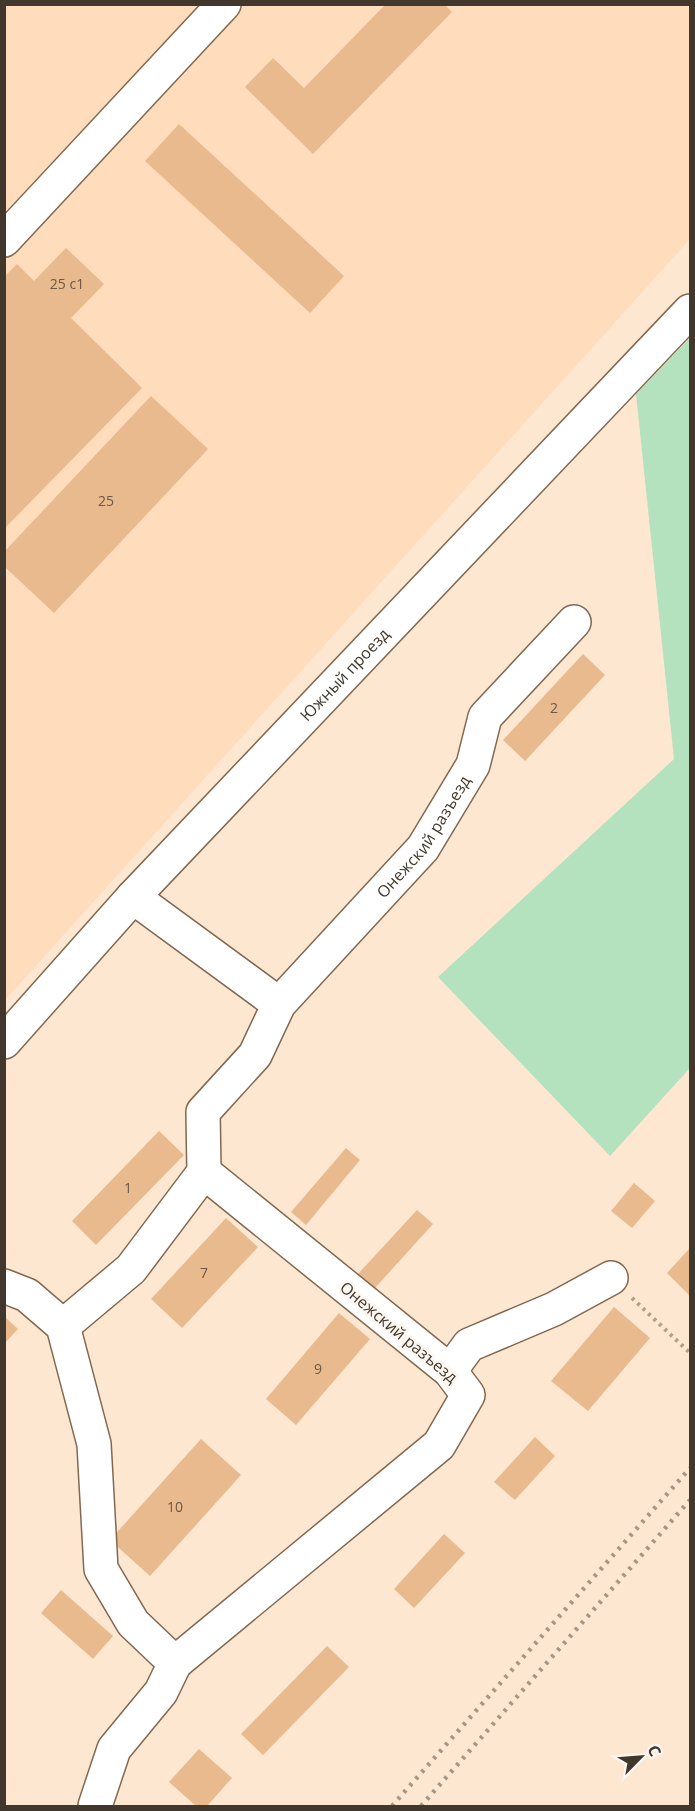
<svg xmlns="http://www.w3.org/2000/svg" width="695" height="1811" viewBox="0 0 695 1811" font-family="'Open Sans',sans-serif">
  <rect width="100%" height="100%" fill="#fee7d1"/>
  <path fill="#ffdcbb" d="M5,5H690V239L5,1000Z"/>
  <path fill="#b4e2be" d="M690,338V1068L610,1156L438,977L674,759L636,394Z"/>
  <g fill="#e8ba8e">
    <path d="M386,4H444L452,12L313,154L245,87L273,58L304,88Z"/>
    <path d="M179,124L344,276L310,313L145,161Z"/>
    <path d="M66,248L104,284L71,318L142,388L4,529V277L17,264L34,281Z"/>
    <path d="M151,396L208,449L54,613L4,566V552Z"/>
    <path d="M583,654L605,675L525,761L503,740Z"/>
    <path d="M159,1131L184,1155L96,1245L72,1221Z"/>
    <path d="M346,1148L360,1160L306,1225L291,1212Z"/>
    <path d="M634,1183L655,1201L632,1228L611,1211Z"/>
    <path d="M417,1210L433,1224L374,1289L358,1274Z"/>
    <path d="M226,1218L258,1247L182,1328L151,1299Z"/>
    <path d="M690,1248V1296L667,1273Z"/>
    <path d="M614,1307L650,1338L588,1411L551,1381Z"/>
    <path d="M339,1313L370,1339L296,1425L266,1399Z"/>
    <path d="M4,1316L18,1329L4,1344Z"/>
    <path d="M535,1437L555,1456L515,1500L494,1482Z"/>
    <path d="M201,1439L241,1475L150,1576L110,1540Z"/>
    <path d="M444,1534L465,1553L414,1608L394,1589Z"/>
    <path d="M61,1590L113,1636L93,1659L41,1613Z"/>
    <path d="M327,1646L349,1667L263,1755L241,1734Z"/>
    <path d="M199,1749L232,1778L207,1806H196L169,1782Z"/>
  </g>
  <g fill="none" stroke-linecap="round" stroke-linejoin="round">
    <defs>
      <g id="minor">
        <path d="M4,240L224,4"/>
        <path d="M133,897L279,1004"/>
        <path id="s1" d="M4,1042L133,897L690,311"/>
        <path id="s2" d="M4,1286L27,1295L63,1326L94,1444L101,1569L133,1623L175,1663L439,1445L468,1395L450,1371L204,1172L203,1112L255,1055L279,1004L423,848L473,765L485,717L574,622"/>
        <path d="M63,1326L131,1269L204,1172"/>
        <path d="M450,1371L469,1345L554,1309L611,1278"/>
        <path d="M95,1806L114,1749L161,1692L175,1663"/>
      </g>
    </defs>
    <use href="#minor" stroke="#816850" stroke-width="36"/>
    <path stroke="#b19f8d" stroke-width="4" stroke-dasharray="3 4.5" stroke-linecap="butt" d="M632,1298L690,1353"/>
    <use href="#minor" stroke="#fff" stroke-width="33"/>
    <g stroke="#a79685" stroke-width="4.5" stroke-dasharray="3 6" stroke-linecap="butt">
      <path d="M392,1806L690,1468"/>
      <path d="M421,1806L690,1500"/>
    </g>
  </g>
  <g text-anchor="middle" stroke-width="6" stroke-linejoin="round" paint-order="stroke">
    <g font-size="14" fill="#6c5844">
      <text x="67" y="289">25 с1</text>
      <text x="106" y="506">25</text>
      <text x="554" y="713">2</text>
      <text x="128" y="1193">1</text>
      <text x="204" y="1278">7</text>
      <text x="318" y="1374">9</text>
      <text x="175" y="1512">10</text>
    </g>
    <g font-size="16" fill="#42372c" stroke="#fdf7f2">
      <text dy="6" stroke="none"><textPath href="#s1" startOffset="501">Южный проезд</textPath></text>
      <text dy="6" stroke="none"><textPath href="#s2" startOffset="1602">Онежский разъезд</textPath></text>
      <text transform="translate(399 1332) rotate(40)" y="6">Онежский разъезд</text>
    </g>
  </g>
  <rect width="695" height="1811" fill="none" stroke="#42372c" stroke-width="12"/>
  <g transform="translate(641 1757) rotate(65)" stroke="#fdf7f2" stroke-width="4.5" paint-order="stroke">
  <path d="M0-4.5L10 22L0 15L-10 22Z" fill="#42372c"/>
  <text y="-9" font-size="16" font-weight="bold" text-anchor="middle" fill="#42372c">С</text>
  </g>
</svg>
